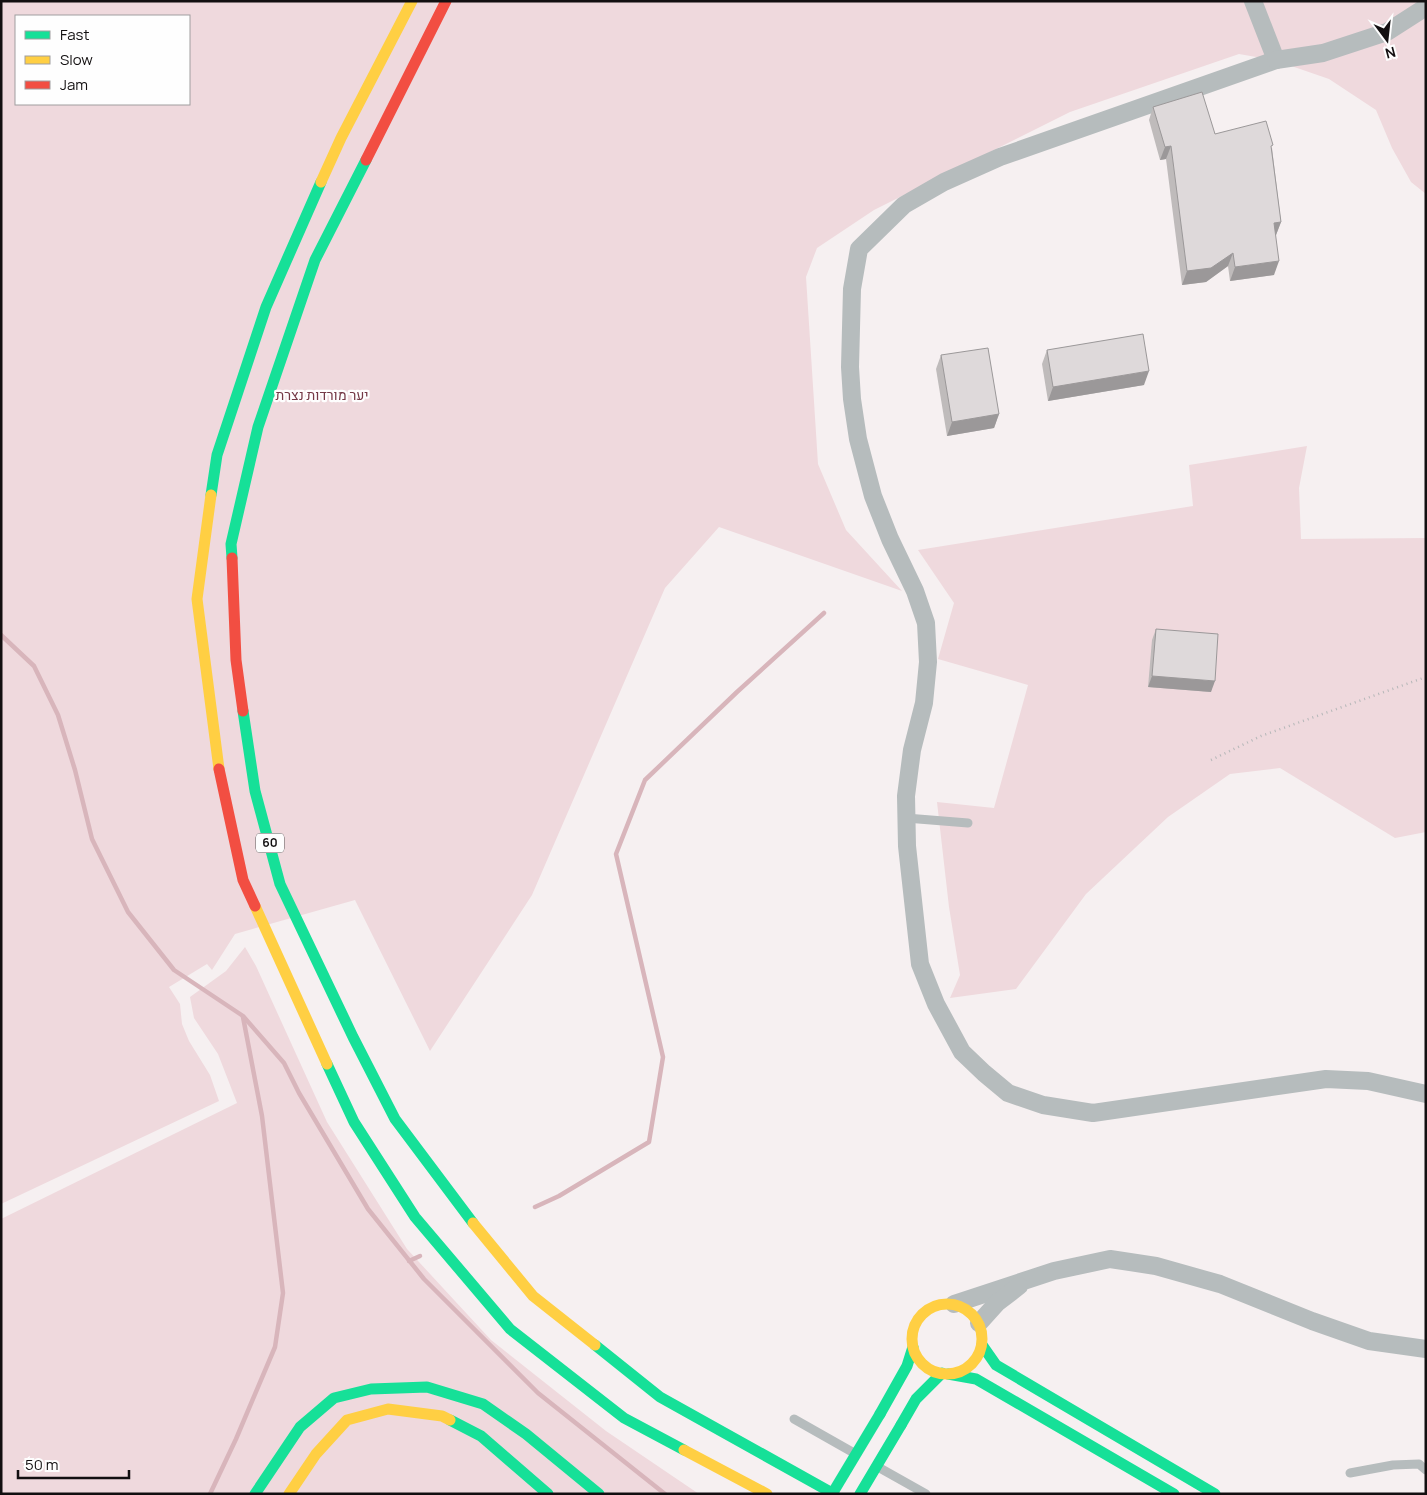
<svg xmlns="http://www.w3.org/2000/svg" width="1427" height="1495" viewBox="0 0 1427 1495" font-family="Manrope,Heebo,sans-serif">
  <rect width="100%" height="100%" fill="#f6f0f1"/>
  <g fill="#efd9dd" fill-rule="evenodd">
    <path d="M1,1H1426V194L1411,182L1392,148L1376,110L1329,79L1274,60L1239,54L1070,112L874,210L817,248L806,277L818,464L846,530L902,591L719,527L665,588L532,895L430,1051L355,900L235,934L212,970L207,964L169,987L180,1004L182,1024L189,1041L210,1075L219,1101L1,1204ZM16,16H189V104H16Z"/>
    <path d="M1307,446L1299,488L1301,539L1426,538V832L1395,838L1280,768L1230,774L1168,817L1086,894L1016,989L950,998L960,975L949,907L937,802L994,808L1028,685L938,659L954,603L918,550L1193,506L1189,465Z"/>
    <path d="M245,947L256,966L327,1122L407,1249L491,1340L606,1431L699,1494H1V1219L237,1103L218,1054L194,1018L190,997L226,971Z"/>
  </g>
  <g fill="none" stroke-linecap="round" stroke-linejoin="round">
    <g stroke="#d8b5bb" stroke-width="4.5">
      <path d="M1,635L34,666L58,715L75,770L92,839L128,912L174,970L243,1016L284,1063L299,1093L368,1209L424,1279L538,1393L665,1494"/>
      <path d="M535,1207L559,1196L649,1142L663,1057L616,854L645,780L737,692L824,613"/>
      <path d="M409,1261L420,1256"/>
      <path d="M210,1494L236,1439L275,1347L283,1293L262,1116L243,1017"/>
    </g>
    <path stroke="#b5b7b8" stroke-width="2.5" stroke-dasharray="1 4" stroke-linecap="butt" d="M1211,760L1261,736L1426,677"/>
    <g stroke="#b6bcbd" stroke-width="9">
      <path d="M906,818L968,823"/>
      <path d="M794,1419L854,1453"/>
      <path d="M878,1467L926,1494"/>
      <path d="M1350,1473L1393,1465L1419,1464L1426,1470"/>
    </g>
    <g stroke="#b6bcbd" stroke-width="18">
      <path d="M1253,1L1276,60L1000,157L944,182L904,205L859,249L852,289L850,367L852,399L858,439L873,496L890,539L915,591L926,623L928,662L924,703L912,750L906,796L907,846L920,964L936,1004L962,1052L984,1073L1008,1093L1043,1105L1093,1113L1326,1079L1368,1081L1426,1094"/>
      <path d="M1276,60L1323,53L1387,32L1426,7"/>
      <path d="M954,1304L1054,1271L1110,1259L1156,1266L1220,1284L1312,1321L1369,1341L1426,1349"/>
      <path d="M979,1323L997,1303L1019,1286"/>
    </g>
    <g stroke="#16e098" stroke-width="11">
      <path d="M211,495L217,455L266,307L321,182"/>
      <path d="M232,558L231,544L258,427L315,260L366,160"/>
      <path d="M243,711L255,791L280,884L353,1037L395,1119L473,1223"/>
      <path d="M327,1064L354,1122L415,1217L510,1329L624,1418L684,1450"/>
      <path d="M595,1345L660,1397L834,1494"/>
      <path d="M982,1345L996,1365L1215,1494"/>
      <path d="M948,1374L976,1379L1174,1494"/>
      <path d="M880,1414L907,1366L913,1347"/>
      <path d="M450,1420L481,1436L548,1494"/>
      <path d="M901,1425L916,1399L942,1373"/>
      <path d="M255,1494L300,1427L334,1398L371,1389L427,1387L483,1404L526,1434L599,1494"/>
    </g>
    <g stroke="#ffcf43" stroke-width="11">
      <path d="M321,182L341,138L412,1"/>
      <path d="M211,495L197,599L219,769"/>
      <path d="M255,906L327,1064"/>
      <path d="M473,1223L533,1296L595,1345"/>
      <circle cx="947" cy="1339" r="35"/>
      <path d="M684,1450L767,1494"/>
      <path d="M289,1494L316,1454L347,1420L388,1409L442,1416L450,1420"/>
    </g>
    <g stroke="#f24e42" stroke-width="11">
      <path d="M366,160L446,1"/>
      <path d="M232,558L236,660L243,711"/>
      <path d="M219,769L243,880L255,906"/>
    </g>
    <g stroke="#16e098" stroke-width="11">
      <path d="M832,1494L880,1414"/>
      <path d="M860,1494L901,1425"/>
    </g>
  </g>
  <g fill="#bfbbbb">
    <path d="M1153,107L1215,134L1272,148L1281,222L1276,235H1275L1274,275L1230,281L1228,266L1206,282L1182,285L1166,159L1160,160L1149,120Z"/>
    <path d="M1047,350L1144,385L1048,401L1042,364Z"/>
    <path d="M941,355L999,414L994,428L947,436L936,369Z"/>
    <path d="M1156,629L1211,692L1148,687L1152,640Z"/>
  </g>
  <g fill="#9b9899">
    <path d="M1171,146L1166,159L1160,160L1165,147Z"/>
    <path d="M1281,222L1276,235L1269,236L1274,223Z"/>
    <path d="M1233,253L1228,266L1206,282L1182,285L1187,271Z"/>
    <path d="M1279,261L1274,275L1230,281L1235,267Z"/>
    <path d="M1149,371L1144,385L1048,401L1053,387Z"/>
    <path d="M999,414L994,428L947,436L952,422Z"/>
    <path d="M1152,676L1215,681L1211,692L1148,687Z"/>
  </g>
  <g fill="#ded9da" stroke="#9b9899">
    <path d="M1202,92L1215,134L1266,121L1273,145L1271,146L1281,222L1274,223L1279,261L1235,267L1233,253L1211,268L1187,271L1171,146L1165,147L1153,107Z"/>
    <path d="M1143,334L1149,371L1053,387L1047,350Z"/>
    <path d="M988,348L999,414L952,422L941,355Z"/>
    <path d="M1156,629L1218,634L1215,681L1152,676Z"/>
  </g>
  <g text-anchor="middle" stroke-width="4.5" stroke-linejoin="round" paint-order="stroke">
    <rect fill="#fefefe" stroke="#595757" stroke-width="1" x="256" y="833.5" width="28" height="19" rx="4"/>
    <g font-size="12" font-weight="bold" fill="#120f10">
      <text x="270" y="847">60</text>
    </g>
    <g font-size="14" fill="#753946" stroke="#fefefe">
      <text x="322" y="400">יער מורדות נצרת</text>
    </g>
  </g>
  <rect width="1427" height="1495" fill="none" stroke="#120f10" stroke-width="5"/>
  <rect x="15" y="15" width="175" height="90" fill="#fefefe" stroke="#a09e9f"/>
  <rect x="25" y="31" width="25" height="8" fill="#16e098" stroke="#a09e9f"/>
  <text x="60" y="40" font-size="15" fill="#120f10">Fast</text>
  <rect x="25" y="56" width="25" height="8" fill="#ffcf43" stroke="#a09e9f"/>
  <text x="60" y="65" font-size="15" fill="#120f10">Slow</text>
  <rect x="25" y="81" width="25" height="8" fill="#f24e42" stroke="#a09e9f"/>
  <text x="60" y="90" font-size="15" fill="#120f10">Jam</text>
  <g transform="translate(1387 40) rotate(165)" stroke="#fefefe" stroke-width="4" paint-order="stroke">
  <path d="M0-4L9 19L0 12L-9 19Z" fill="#120f10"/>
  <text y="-8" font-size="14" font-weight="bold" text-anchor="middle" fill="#120f10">N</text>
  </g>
  <path d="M18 1470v8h111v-8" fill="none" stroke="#120f10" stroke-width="2.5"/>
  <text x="25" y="1470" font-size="15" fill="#120f10" stroke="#fefefe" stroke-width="4" paint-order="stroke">50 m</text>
</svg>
